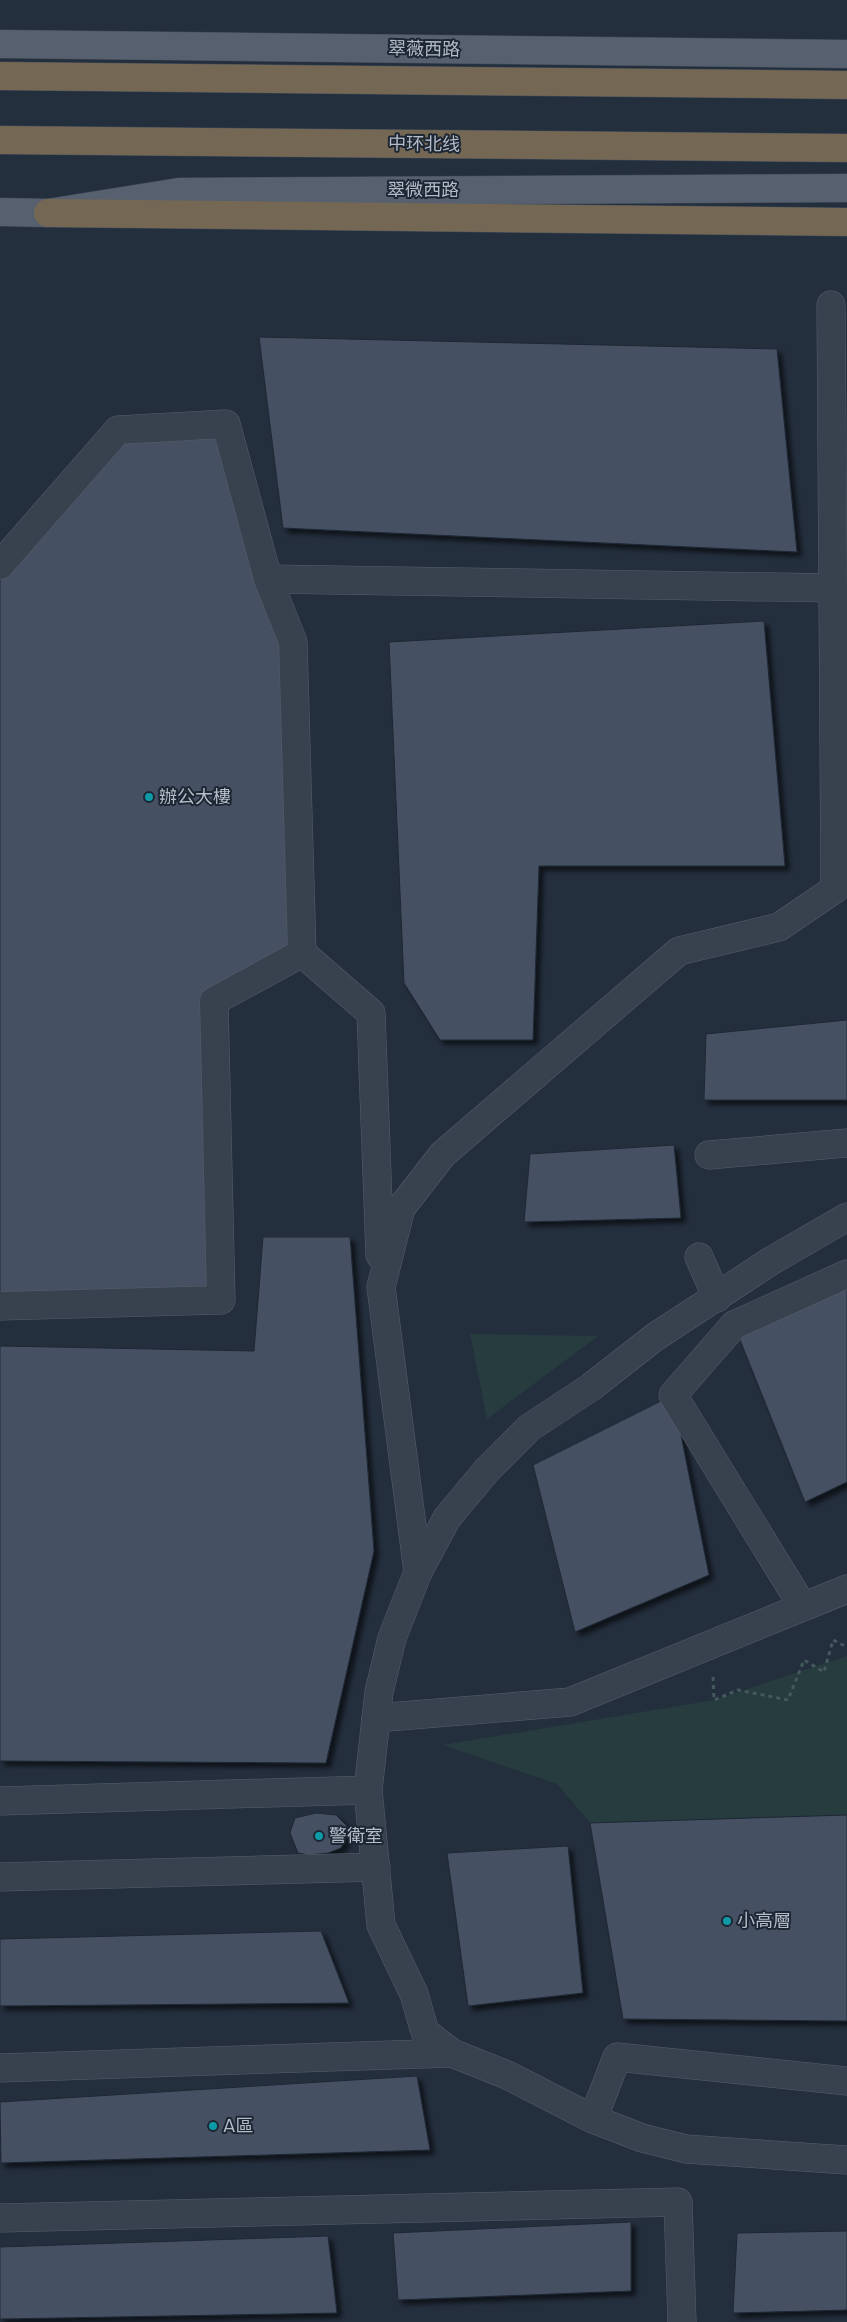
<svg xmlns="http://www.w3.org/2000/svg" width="847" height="2322" viewBox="0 0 847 2322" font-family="Commissioner,'Noto Sans SC',sans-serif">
  <defs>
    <filter id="shadow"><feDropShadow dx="4.5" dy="4.5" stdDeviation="2.5" flood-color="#0009"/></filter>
  </defs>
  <rect width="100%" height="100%" fill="#242f3e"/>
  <g fill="#263c3f">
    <path d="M470,1334L598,1336L487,1419Z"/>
    <path d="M847,1656V1815L590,1823L557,1784L443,1745L714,1700Z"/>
  </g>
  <g fill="#455162" stroke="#1f2835" filter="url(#shadow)">
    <path d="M259,337L777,349L797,552L283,528Z"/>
    <path d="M226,424L293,642L302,953L214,1001L221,1300L0,1306V565L118,430Z"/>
    <path d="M764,621L785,866H539L533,1040H440L404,983L389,642Z"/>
    <path d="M847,1020V1100H704L706,1034Z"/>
    <path d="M674,1145L681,1218L524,1222L530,1154Z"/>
    <path d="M263,1237H350L374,1551L326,1763L0,1761V1346L254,1351Z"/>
    <path d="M847,1274V1482L805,1502L734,1325Z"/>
    <path d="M673,1395L709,1575L575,1632L533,1465Z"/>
    <path d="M316,1813L336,1815L348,1827L346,1839L341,1848L328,1853L309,1855L298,1853L290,1833L295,1818Z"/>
    <path d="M847,1815V2021L623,2019L590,1823Z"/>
    <path d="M568,1846L583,1993L468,2006L447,1853Z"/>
    <path d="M321,1931L349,2003L0,2006V1939Z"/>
    <path d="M417,2076L430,2150L1,2163L0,2102Z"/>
    <path d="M631,2222V2291L398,2300L393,2233Z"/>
    <path d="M847,2231V2310L733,2313L737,2233Z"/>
    <path d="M328,2236L337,2313L0,2319V2247Z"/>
  </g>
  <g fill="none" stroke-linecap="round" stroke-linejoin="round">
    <defs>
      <g id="minor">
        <path d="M0,565L118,430L226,424L268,579L293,642L302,953L214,1001L221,1300L0,1306"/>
        <path d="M268,579L833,588"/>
        <path d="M302,953L371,1013L380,1255"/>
        <path d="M709,1155L847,1143"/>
        <path d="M699,1257L717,1298"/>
        <path d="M418,1572L381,1287L401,1208L443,1154L679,951L779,927L835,889L831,305"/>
        <path d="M803,1607L673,1395L734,1325L847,1274"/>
        <path d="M376,1718L570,1702L847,1589"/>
        <path d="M368,1790L381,1925L414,1994L425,2032L452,2053L507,2075L593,2119L642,2138L686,2149L847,2160"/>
        <path d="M0,1801L368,1790L379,1692L392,1638L418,1572L447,1518L487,1470L529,1428L591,1387L655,1337L771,1261L847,1217"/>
        <path d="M0,1877L376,1867"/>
        <path d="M0,2068L452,2053"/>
        <path d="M593,2119L617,2057L847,2081"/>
        <path d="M0,2218L678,2202L682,2322"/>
      </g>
      <g id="major">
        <path d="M0,44L847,54"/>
        <path d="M0,212L48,213L179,192L847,188"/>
      </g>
      <g id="highway">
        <path d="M0,76L847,85"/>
        <path d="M0,140L847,148"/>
        <path d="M48,213L847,222"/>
      </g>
    </defs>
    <use href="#minor" stroke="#565f6c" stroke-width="29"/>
    <use href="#major" stroke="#414a57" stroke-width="29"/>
    <use href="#highway" stroke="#434c59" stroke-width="29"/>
    <path stroke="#44595c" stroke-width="3" stroke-dasharray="4 4" stroke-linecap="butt" d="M713,1677L714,1700L738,1690L788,1700L804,1660L824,1672L833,1640L847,1647"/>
    <use href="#minor" stroke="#38414e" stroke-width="28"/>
    <use href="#major" stroke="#56606e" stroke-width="28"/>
    <use href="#highway" stroke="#746855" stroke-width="28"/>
  </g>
  <g fill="#0f9aa8" stroke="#1d2633" stroke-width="2">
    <circle cx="149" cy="797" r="5"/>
    <circle cx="319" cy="1836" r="5"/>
    <circle cx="727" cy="1921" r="5"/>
    <circle cx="213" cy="2126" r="5"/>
  </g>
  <g text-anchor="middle" stroke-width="4" stroke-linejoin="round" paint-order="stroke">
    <g font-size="18" fill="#b4bcc9" stroke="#1d2633">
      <text transform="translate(424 49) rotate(1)" y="6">翠薇西路</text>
      <text transform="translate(424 144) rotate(1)" y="6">中环北线</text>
      <text x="423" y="196">翠微西路</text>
    </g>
    <g font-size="18" fill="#b4bcc9" stroke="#1d2633" text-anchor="start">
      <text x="159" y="803">辦公大樓</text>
      <text x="329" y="1842">警衛室</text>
      <text x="737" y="1927">小高層</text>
      <text x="223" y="2132">A區</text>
    </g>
  </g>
</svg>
